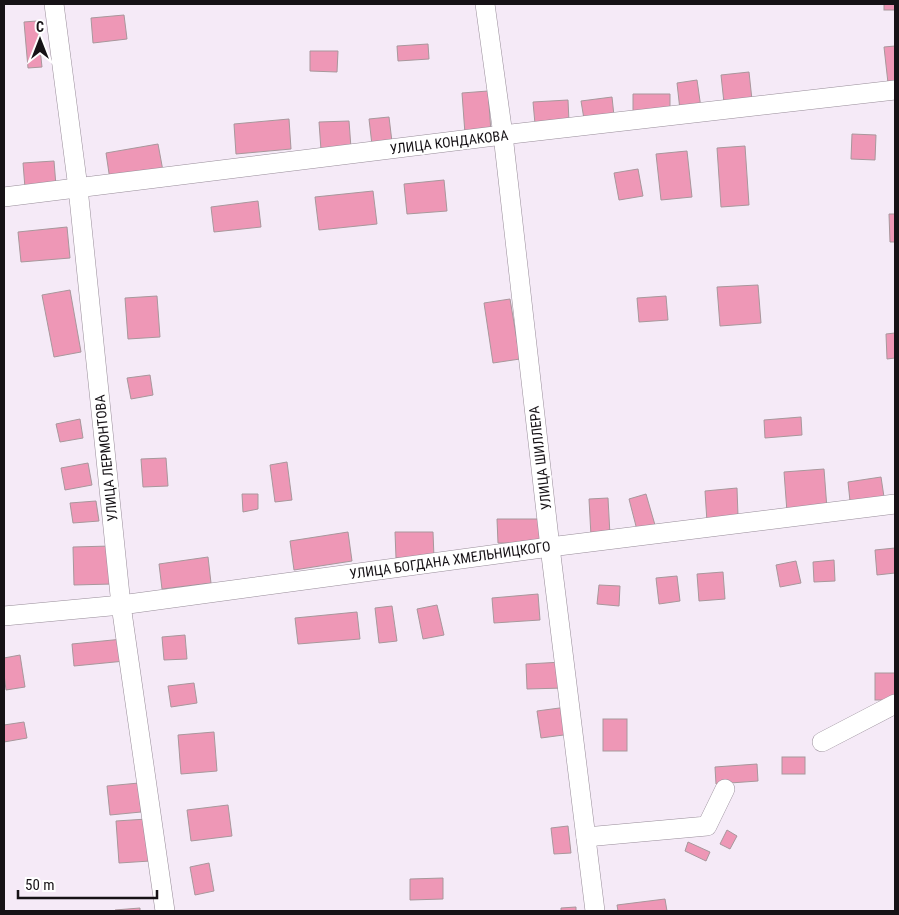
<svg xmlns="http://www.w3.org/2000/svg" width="899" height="915" viewBox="0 0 899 915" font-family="'Roboto Condensed',sans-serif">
  <rect width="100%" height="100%" fill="#f5eaf7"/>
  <g fill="#ee97b6" stroke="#a8979c">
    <rect x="884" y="4" width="11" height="6"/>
    <path d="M124,15L127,39L93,43L91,18Z"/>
    <path d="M37,21L42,67L28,68L24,22Z"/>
    <path d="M428,44L429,59L398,61L397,46Z"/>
    <path d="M895,46V82L888,83L884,47Z"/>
    <path d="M310,51H338L337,72L310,71Z"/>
    <path d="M749,72L752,100L724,103L721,75Z"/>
    <path d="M697,80L701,108L680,110L677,83Z"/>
    <path d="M488,91L491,132L465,134L462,93Z"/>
    <path d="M633,94H670V113L633,114Z"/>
    <path d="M612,97L614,116L584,119L581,101Z"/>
    <path d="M568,100L569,122L535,124L533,102Z"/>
    <path d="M389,117L392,142L372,145L369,119Z"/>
    <path d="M289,119L291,149L236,154L234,124Z"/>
    <path d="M349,121L351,148L321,150L319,122Z"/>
    <path d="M852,134L876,135L875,160L851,159Z"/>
    <path d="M158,144L163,171L110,180L106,153Z"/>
    <path d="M745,146L749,205L721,207L717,148Z"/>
    <path d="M687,151L692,197L661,200L656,154Z"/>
    <path d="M54,161L56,186L25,188L23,163Z"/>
    <path d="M638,169L643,196L619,200L614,173Z"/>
    <path d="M444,180L447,211L407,214L404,184Z"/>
    <path d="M373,191L377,224L319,230L315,197Z"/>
    <path d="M258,201L261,227L214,232L211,207Z"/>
    <path d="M889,214H895V242H890Z"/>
    <path d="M67,227L70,258L21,262L18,232Z"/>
    <path d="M758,285L761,323L720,326L717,287Z"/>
    <path d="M70,290L81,352L54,357L42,295Z"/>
    <path d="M157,296L160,337L128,339L125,298Z"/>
    <path d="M666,296L668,320L639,322L637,298Z"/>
    <path d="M510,299L520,359L493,363L484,303Z"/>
    <path d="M895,333V358L887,359L886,334Z"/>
    <path d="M150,375L153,395L131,399L127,378Z"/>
    <path d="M801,417L802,435L765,438L764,420Z"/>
    <path d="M80,419L83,438L60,442L56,424Z"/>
    <path d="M166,458L168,486L143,487L141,459Z"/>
    <path d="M287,462L292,500L275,502L270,465Z"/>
    <path d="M88,463L92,485L65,490L61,468Z"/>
    <path d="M824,469L827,509L787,512L784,472Z"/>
    <path d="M881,477L884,497L850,501L848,482Z"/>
    <path d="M737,488L738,516L707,522L705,491Z"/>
    <path d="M242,494H258V509L243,512Z"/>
    <path d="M646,494L655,525L637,530L629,499Z"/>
    <path d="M608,498L610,535L591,536L589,499Z"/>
    <path d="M96,501L99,521L73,523L70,503Z"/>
    <path d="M497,519H541V543H498Z"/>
    <path d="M348,532L352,561L294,570L290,541Z"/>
    <path d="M395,532H433L434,558H396Z"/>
    <path d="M111,546L112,584L74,585L73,547Z"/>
    <path d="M895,548V573L877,575L875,550Z"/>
    <path d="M208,557L211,583L162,589L159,564Z"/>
    <path d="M834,560L835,581L814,582L813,562Z"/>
    <path d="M796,561L801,583L780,587L776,565Z"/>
    <path d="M723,572L725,599L699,601L697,574Z"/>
    <path d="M677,576L680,601L659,604L656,578Z"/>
    <path d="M599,585L620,586L619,606L597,604Z"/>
    <path d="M538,594L540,620L494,623L492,598Z"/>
    <path d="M437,605L444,635L423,639L417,609Z"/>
    <path d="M392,606L397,641L379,643L375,608Z"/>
    <path d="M357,612L360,639L298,644L295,618Z"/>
    <path d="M185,635L187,659L164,660L162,637Z"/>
    <path d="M123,639L125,661L74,666L72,644Z"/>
    <path d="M20,655L25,687L6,690L4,674V658Z"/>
    <path d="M563,662L564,688L527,689L526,664Z"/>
    <rect x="875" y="673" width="20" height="27"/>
    <path d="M194,683L197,703L171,707L168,686Z"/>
    <path d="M567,707L571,734L541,738L537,711Z"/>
    <rect x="603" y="719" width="24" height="32"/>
    <path d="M24,722L27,738L4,742V725Z"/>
    <path d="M214,732L217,771L181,774L178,735Z"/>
    <rect x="782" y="757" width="23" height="17"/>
    <path d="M757,764L758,781L716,784L715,767Z"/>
    <path d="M139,783L141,812L110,815L107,786Z"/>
    <path d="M228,805L232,836L191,841L187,810Z"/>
    <path d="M147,819L150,861L119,863L116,821Z"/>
    <path d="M568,826L571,853L554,854L551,828Z"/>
    <path d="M727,830L737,836L730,849L720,844Z"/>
    <path d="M688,842L710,852L706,861L685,851Z"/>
    <path d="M209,863L214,891L195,895L190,867Z"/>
    <path d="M443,878V899L410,900V879Z"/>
    <path d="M665,899L667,911H618L617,905Z"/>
    <path d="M576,907V911H561V908Z"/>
    <path d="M140,908V911H115V910Z"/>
  </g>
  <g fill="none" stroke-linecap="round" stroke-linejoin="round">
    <defs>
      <g id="minor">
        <path d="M54,4L78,188L121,605L165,911"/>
        <path d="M485,4L503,135L550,547L595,911"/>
        <path d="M4,197L503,135L895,90"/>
        <path d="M4,616L121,605L550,547L895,504"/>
        <path d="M822,742L895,704"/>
        <path d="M586,837L707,826L725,789"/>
      </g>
    </defs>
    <use href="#minor" stroke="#988d99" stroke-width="20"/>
    <use href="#minor" stroke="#fff" stroke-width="19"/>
  </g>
  <g text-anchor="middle" stroke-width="4" stroke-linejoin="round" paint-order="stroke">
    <g font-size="14" fill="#161216" stroke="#fff">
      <text transform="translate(449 142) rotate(-7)" y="5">УЛИЦА КОНДАКОВА</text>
      <text transform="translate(106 458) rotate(-96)" y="5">УЛИЦА ЛЕРМОНТОВА</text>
      <text transform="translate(540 458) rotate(-97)" y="5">УЛИЦА ШИЛЛЕРА</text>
      <text transform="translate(450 560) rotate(-8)" y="5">УЛИЦА БОГДАНА ХМЕЛЬНИЦКОГО</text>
    </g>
  </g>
  <rect width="899" height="915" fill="none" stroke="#161216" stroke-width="10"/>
  <g transform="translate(40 40)" stroke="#ffffff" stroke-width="4" paint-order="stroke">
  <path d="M0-4L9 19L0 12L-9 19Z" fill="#161216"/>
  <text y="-8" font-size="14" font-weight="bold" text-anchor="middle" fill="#161216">С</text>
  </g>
  <path d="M18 890v8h139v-8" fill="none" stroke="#161216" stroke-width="2.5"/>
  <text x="25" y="890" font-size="15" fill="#161216" stroke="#ffffff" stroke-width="4" paint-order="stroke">50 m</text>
</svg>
